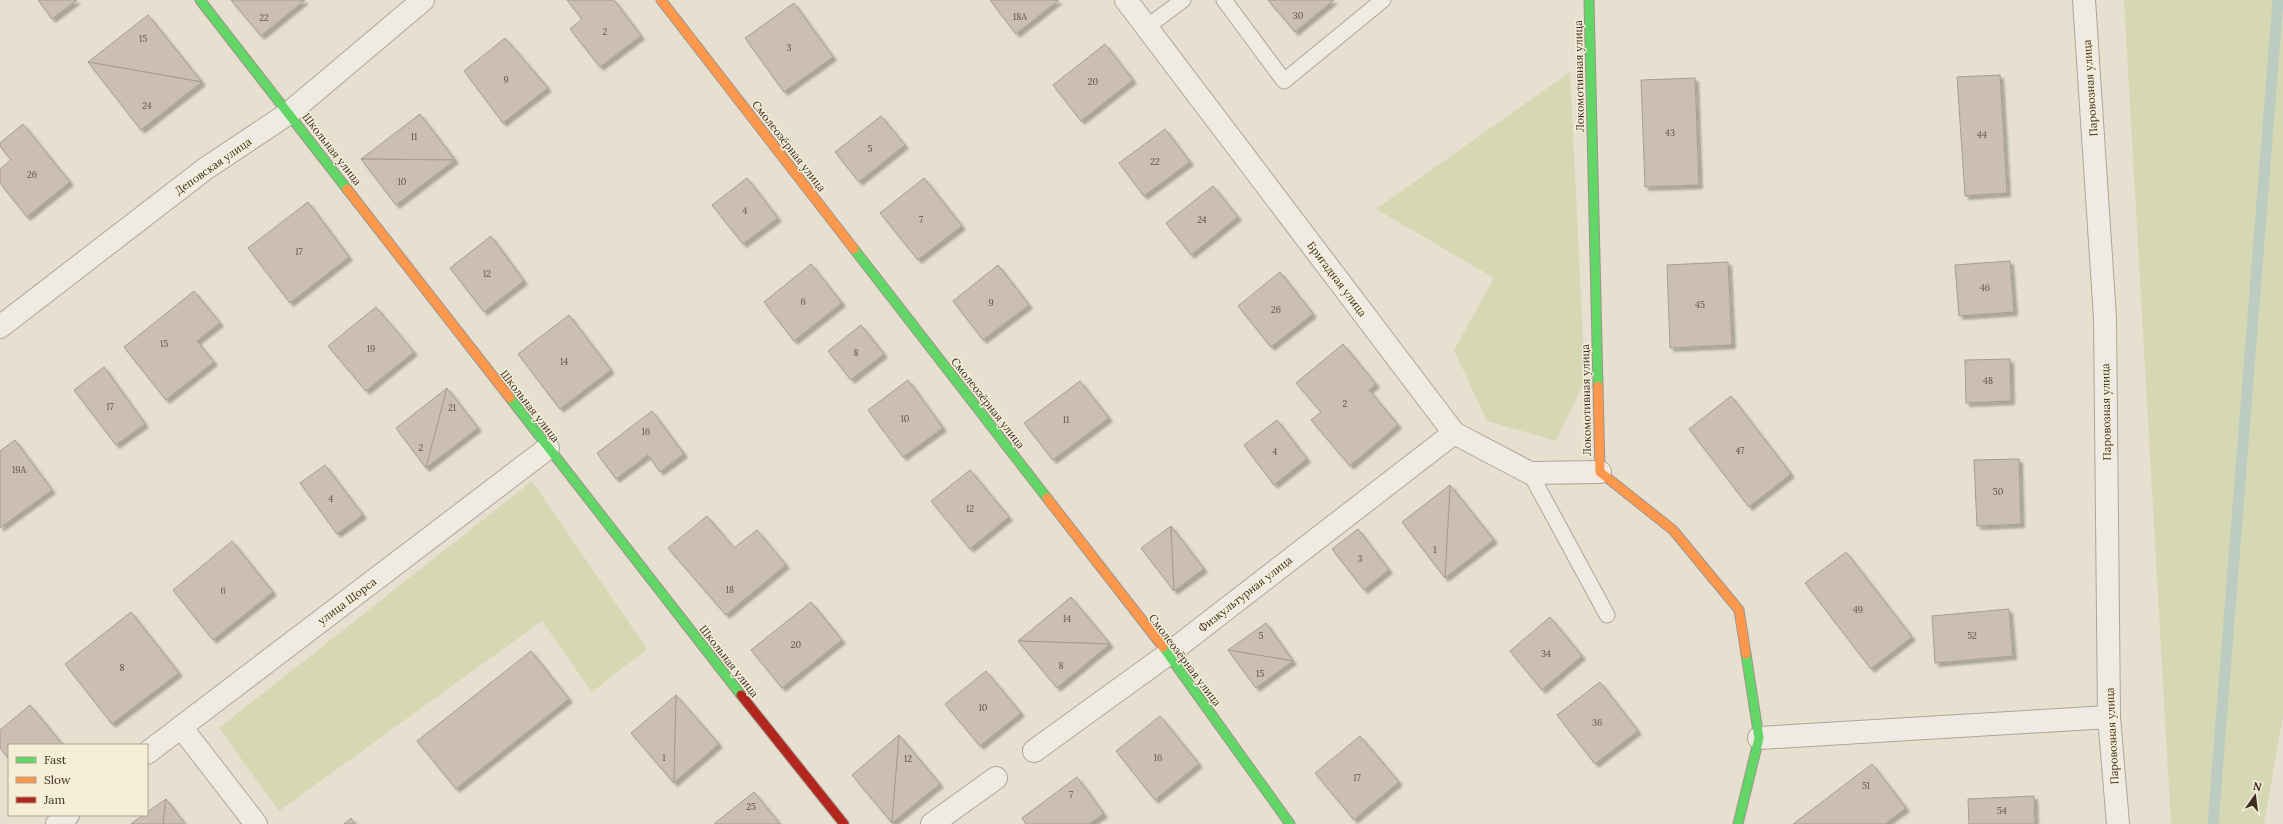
<svg xmlns="http://www.w3.org/2000/svg" width="2283" height="824" viewBox="0 0 2283 824" font-family="Lora,serif">
  <defs>
    <filter id="shadow"><feDropShadow dx="3.5" dy="3.5" stdDeviation="1" flood-color="#0004"/></filter>
  </defs>
  <rect width="100%" height="100%" fill="#e7e0d1"/>
  <g fill="#d6d7b3">
    <path d="M2124,0H2283V715L2264,824H2171Z"/>
    <path d="M1570,72L1585,380L1556,441L1487,421L1454,350L1494,278L1376,209Z"/>
    <path d="M532,481L647,649L592,692L542,621L279,811L219,728Z"/>
  </g>
  <g fill="none" stroke-linecap="round" stroke-linejoin="round">
    <path stroke="#bcccc2" stroke-width="11" d="M2213,824L2278,0"/>
  </g>
  <g fill="#cbbfb2" stroke="#a89c90" filter="url(#shadow)">
    <path d="M38,0H77L52,19Z"/>
    <path d="M231,0H305L261,36Z"/>
    <path d="M567,0H614L641,36L600,67L570,29L582,19Z"/>
    <path d="M990,0H1059L1016,34Z"/>
    <path d="M1268,0H1334L1295,32Z"/>
    <path d="M794,3L833,57L784,92L745,38Z"/>
    <path d="M148,15L202,82L88,62Z"/>
    <path d="M505,38L548,88L503,123L464,71Z"/>
    <path d="M1105,44L1133,80L1081,121L1053,85Z"/>
    <path d="M88,62L202,82L141,130Z"/>
    <path d="M2000,75L2007,193L1965,196L1957,77Z"/>
    <path d="M1695,78L1699,185L1645,187L1641,80Z"/>
    <path d="M420,114L455,160L361,159Z"/>
    <path d="M881,116L905,145L859,182L835,152Z"/>
    <path d="M23,124L70,182L27,217L0,183V169L11,160L0,146V143Z"/>
    <path d="M1165,129L1190,162L1144,196L1119,163Z"/>
    <path d="M361,159L455,160L396,205Z"/>
    <path d="M747,178L778,218L743,244L712,205Z"/>
    <path d="M924,178L962,226L918,260L880,213Z"/>
    <path d="M1213,186L1238,217L1191,255L1166,223Z"/>
    <path d="M308,202L349,257L290,303L248,248Z"/>
    <path d="M491,236L524,281L484,312L450,268Z"/>
    <path d="M2010,261L2014,312L1959,316L1955,265Z"/>
    <path d="M1728,262L1732,345L1670,348L1667,265Z"/>
    <path d="M811,264L842,303L794,341L764,302Z"/>
    <path d="M998,265L1029,305L983,340L953,301Z"/>
    <path d="M1280,272L1313,314L1271,347L1238,306Z"/>
    <path d="M194,291L220,323L197,341L214,362L166,400L124,347Z"/>
    <path d="M376,307L414,352L366,391L328,346Z"/>
    <path d="M569,315L611,370L560,409L518,354Z"/>
    <path d="M861,325L884,354L851,380L828,351Z"/>
    <path d="M1343,344L1376,384L1369,390L1398,425L1350,466L1311,420L1321,412L1296,383Z"/>
    <path d="M2010,359L2011,401L1966,403L1965,360Z"/>
    <path d="M104,367L145,424L116,445L74,390Z"/>
    <path d="M908,380L943,428L903,457L868,410Z"/>
    <path d="M1080,381L1109,418L1053,460L1024,423Z"/>
    <path d="M447,388L426,468L396,428Z"/>
    <path d="M447,388L478,428L426,468Z"/>
    <path d="M1731,396L1791,474L1749,507L1689,429Z"/>
    <path d="M652,411L684,454L660,472L648,455L616,479L597,453Z"/>
    <path d="M1277,420L1307,459L1274,485L1244,445Z"/>
    <path d="M15,440L52,490L0,528V451Z"/>
    <path d="M2019,459L2021,524L1977,526L1974,460Z"/>
    <path d="M325,465L363,515L337,534L300,483Z"/>
    <path d="M970,470L1009,517L970,549L931,501Z"/>
    <path d="M1450,485L1494,540L1445,578Z"/>
    <path d="M1450,485L1445,578L1402,522Z"/>
    <path d="M707,516L734,548L757,530L786,565L726,615L668,548Z"/>
    <path d="M1171,526L1174,591L1141,548Z"/>
    <path d="M1171,526L1204,569L1174,591Z"/>
    <path d="M1358,529L1389,570L1364,590L1332,549Z"/>
    <path d="M232,541L273,592L213,640L173,590Z"/>
    <path d="M1846,552L1912,637L1871,669L1805,583Z"/>
    <path d="M1071,597L1110,644L1018,641Z"/>
    <path d="M811,602L842,640L782,688L751,650Z"/>
    <path d="M2009,609L2013,656L1935,663L1932,616Z"/>
    <path d="M131,612L179,673L112,724L65,664Z"/>
    <path d="M1550,617L1582,656L1542,690L1510,651Z"/>
    <path d="M1266,623L1293,661L1228,650Z"/>
    <path d="M1018,641L1110,644L1057,688Z"/>
    <path d="M1228,650L1293,661L1256,688Z"/>
    <path d="M531,651L569,699L456,789L417,741Z"/>
    <path d="M986,671L1021,713L980,746L945,704Z"/>
    <path d="M1600,682L1638,731L1595,764L1557,715Z"/>
    <path d="M676,695L674,783L631,733Z"/>
    <path d="M676,695L719,744L674,783Z"/>
    <path d="M30,705L63,745H9V759L0,748V730Z"/>
    <path d="M1160,716L1199,764L1155,800L1116,751Z"/>
    <path d="M899,735L892,823L852,775Z"/>
    <path d="M899,735L940,784L892,823Z"/>
    <path d="M1360,736L1399,782L1354,820L1315,773Z"/>
    <path d="M1872,764L1906,808L1885,824H1793Z"/>
    <path d="M1077,777L1104,814L1089,824H1026L1022,818Z"/>
    <path d="M754,792L780,824H715V823Z"/>
    <path d="M2034,796L2035,824H1969L1968,799Z"/>
    <path d="M166,799L163,824H131L143,815H147V812Z"/>
    <path d="M166,799L185,824H163Z"/>
    <path d="M351,818L355,824H344Z"/>
  </g>
  <g fill="none" stroke-linecap="round" stroke-linejoin="round">
    <defs>
      <g id="lane">
        <path d="M1224,0L1284,81L1383,0"/>
        <path d="M1147,27L1183,0"/>
        <path d="M1530,473L1607,615"/>
      </g>
      <g id="street">
        <path d="M1126,0L1454,433L1530,473L1600,472"/>
        <path d="M2084,0L2105,318L2109,717L2118,824"/>
        <path d="M0,327L205,169L289,113L423,0"/>
        <path d="M181,727L256,824"/>
        <path d="M1759,738L2109,717"/>
        <path d="M1034,751L1168,654L1454,433"/>
        <path d="M147,753L548,448"/>
        <path d="M57,824L68,815"/>
        <path d="M932,824L996,778"/>
      </g>
      <g id="fast">
        <path d="M200,0L347,189"/>
        <path d="M1589,0L1598,386"/>
        <path d="M854,249L1047,498"/>
        <path d="M510,398L741,695"/>
        <path d="M1163,647L1290,824"/>
        <path d="M1738,824L1759,738L1746,654"/>
      </g>
      <g id="slow">
        <path d="M661,0L854,249"/>
        <path d="M347,189L510,398"/>
        <path d="M1598,386L1600,472L1673,530L1739,610L1746,654"/>
        <path d="M1047,498L1163,647"/>
      </g>
      <path id="jam" d="M741,695L844,824"/>
    </defs>
    <use href="#lane" stroke="#ada599" stroke-width="17"/>
    <use href="#street" stroke="#ada599" stroke-width="24"/>
    <use href="#fast" stroke="#9c958a" stroke-width="11"/>
    <use href="#slow" stroke="#9c958a" stroke-width="11"/>
    <use href="#jam" stroke="#9c958a" stroke-width="11"/>
    <use href="#lane" stroke="#efebe3" stroke-width="15"/>
    <use href="#street" stroke="#efebe3" stroke-width="22"/>
    <use href="#fast" stroke="#63d668" stroke-width="9"/>
    <use href="#slow" stroke="#ff974d" stroke-width="9"/>
    <use href="#jam" stroke="#b3261e" stroke-width="9"/>
  </g>
  <g text-anchor="middle" stroke-width="3" stroke-linejoin="round" paint-order="stroke">
    <g font-size="9" fill="#605244">
      <text x="1298" y="19">30</text>
      <text x="1020" y="20">18А</text>
      <text x="264" y="21">22</text>
      <text x="605" y="35">2</text>
      <text x="143" y="42">15</text>
      <text x="789" y="51">3</text>
      <text x="506" y="83">9</text>
      <text x="1093" y="85">20</text>
      <text x="147" y="109">24</text>
      <text x="1670" y="136">43</text>
      <text x="1982" y="138">44</text>
      <text x="414" y="140">11</text>
      <text x="870" y="152">5</text>
      <text x="1155" y="165">22</text>
      <text x="32" y="178">26</text>
      <text x="402" y="185">10</text>
      <text x="745" y="214">4</text>
      <text x="921" y="223">7</text>
      <text x="1202" y="223">24</text>
      <text x="299" y="255">17</text>
      <text x="487" y="277">12</text>
      <text x="1985" y="291">46</text>
      <text x="803" y="305">6</text>
      <text x="991" y="306">9</text>
      <text x="1700" y="308">45</text>
      <text x="1276" y="313">26</text>
      <text x="164" y="347">15</text>
      <text x="371" y="352">19</text>
      <text x="856" y="356">8</text>
      <text x="564" y="365">14</text>
      <text x="1988" y="384">48</text>
      <text x="1345" y="407">2</text>
      <text x="110" y="410">17</text>
      <text x="452" y="411">21</text>
      <text x="905" y="422">10</text>
      <text x="1066" y="423">11</text>
      <text x="646" y="435">16</text>
      <text x="421" y="451">2</text>
      <text x="1740" y="454">47</text>
      <text x="1275" y="455">4</text>
      <text x="19" y="473">19А</text>
      <text x="1998" y="495">50</text>
      <text x="331" y="502">4</text>
      <text x="970" y="512">12</text>
      <text x="1435" y="553">1</text>
      <text x="1360" y="562">3</text>
      <text x="730" y="593">18</text>
      <text x="223" y="594">6</text>
      <text x="1858" y="613">49</text>
      <text x="1067" y="622">14</text>
      <text x="1261" y="639">5</text>
      <text x="1972" y="639">52</text>
      <text x="796" y="648">20</text>
      <text x="1546" y="657">34</text>
      <text x="1061" y="669">8</text>
      <text x="122" y="671">8</text>
      <text x="1260" y="677">15</text>
      <text x="983" y="711">10</text>
      <text x="1597" y="726">36</text>
      <text x="664" y="761">1</text>
      <text x="1158" y="761">16</text>
      <text x="908" y="762">12</text>
      <text x="1357" y="781">17</text>
      <text x="1866" y="789">51</text>
      <text x="1071" y="798">7</text>
      <text x="751" y="810">25</text>
      <text x="2002" y="814">54</text>
    </g>
    <g font-size="11" fill="#3d2e20" stroke="#f7eed8">
      <text transform="translate(1579 76) rotate(-91)" y="4">Локомотивная улица</text>
      <text transform="translate(2090 88) rotate(-94)" y="4">Паровозная улица</text>
      <text transform="translate(789 146) rotate(52)" y="4">Смолеозёрная улица</text>
      <text transform="translate(332 149) rotate(52)" y="4">Школьная улица</text>
      <text transform="translate(213 166) rotate(-35)" y="4">Деповская улица</text>
      <text transform="translate(1337 279) rotate(53)" y="4">Бригадная улица</text>
      <text transform="translate(1586 400) rotate(-91)" y="4">Локомотивная улица</text>
      <text transform="translate(988 403) rotate(52)" y="4">Смолеозёрная улица</text>
      <text transform="translate(530 406) rotate(52)" y="4">Школьная улица</text>
      <text transform="translate(2106 412) rotate(-91)" y="4">Паровозная улица</text>
      <text transform="translate(1245 594) rotate(-38)" y="4">Физкультурная улица</text>
      <text transform="translate(347 601) rotate(-37)" y="4">улица Щорса</text>
      <text transform="translate(1185 660) rotate(53)" y="4">Смолеозёрная улица</text>
      <text transform="translate(729 661) rotate(52)" y="4">Школьная улица</text>
      <text transform="translate(2112 736) rotate(-93)" y="4">Паровозная улица</text>
    </g>
  </g>
  <rect x="8" y="744" width="140" height="72" fill="#f7eed8" stroke="#ada18e"/>
  <rect x="16" y="757" width="20" height="6" fill="#63d668" stroke="#ada18e"/>
  <text x="44" y="764" font-size="12" fill="#3d2e20">Fast</text>
  <rect x="16" y="777" width="20" height="6" fill="#ff974d" stroke="#ada18e"/>
  <text x="44" y="784" font-size="12" fill="#3d2e20">Slow</text>
  <rect x="16" y="797" width="20" height="6" fill="#b3261e" stroke="#ada18e"/>
  <text x="44" y="804" font-size="12" fill="#3d2e20">Jam</text>
  <g transform="translate(2255 796) rotate(14)" stroke="#f7eed8" stroke-width="3" paint-order="stroke">
  <path d="M0-3L7 15L0 10L-7 15Z" fill="#3d2e20"/>
  <text y="-6" font-size="11" font-weight="bold" text-anchor="middle" fill="#3d2e20">N</text>
  </g>
</svg>
